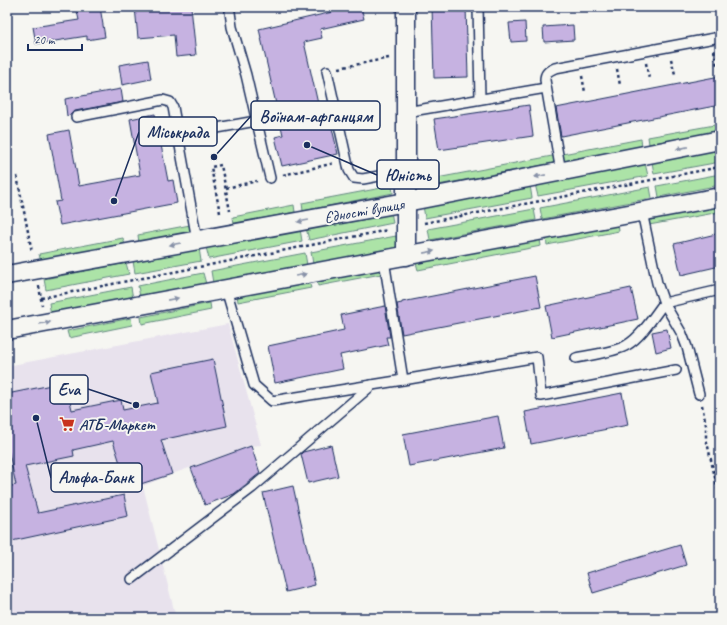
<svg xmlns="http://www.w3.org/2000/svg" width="727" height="625" viewBox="0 0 727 625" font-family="Caveat,sans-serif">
  <rect width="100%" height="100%" fill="#f6f6f2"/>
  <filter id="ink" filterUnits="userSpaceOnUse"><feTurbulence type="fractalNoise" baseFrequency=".025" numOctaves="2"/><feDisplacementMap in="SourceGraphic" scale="8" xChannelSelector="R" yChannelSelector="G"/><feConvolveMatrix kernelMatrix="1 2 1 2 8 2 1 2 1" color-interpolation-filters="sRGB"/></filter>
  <g filter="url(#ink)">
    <path fill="#e8e2ed" d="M228,324L261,445L251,446L172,474L143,486L176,618H7V366Z"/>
    <g fill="#ace3a7" stroke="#648982">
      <path d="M720,124V131L649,144L648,137Z"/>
      <path d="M641,139L642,146L438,185L437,178Z"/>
      <path d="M720,149V162L654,174L652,162Z"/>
      <path d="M645,163L648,176L538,196L535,184Z"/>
      <path d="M720,174V185L659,197L657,186Z"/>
      <path d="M530,185L532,198L425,218L423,205Z"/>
      <path d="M392,186L393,193L303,211L302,203Z"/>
      <path d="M650,187L652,198L542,219L540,208Z"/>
      <path d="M720,204V212L649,225L648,218Z"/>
      <path d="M294,205L295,212L234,224L233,217Z"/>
      <path d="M534,209L536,220L430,240L428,229Z"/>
      <path d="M391,211L393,223L309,240L306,228Z"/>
      <path d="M618,224L619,231L547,245L546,238Z"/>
      <path d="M190,225L191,233L139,243L138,235Z"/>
      <path d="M300,229L302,241L209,259L206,247Z"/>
      <path d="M396,236L398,247L313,264L311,252Z"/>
      <path d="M123,238L125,245L41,262L39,254Z"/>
      <path d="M540,239L541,246L418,270L416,263Z"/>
      <path d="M199,248L201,261L135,273L133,261Z"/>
      <path d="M305,253L307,265L213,283L211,271Z"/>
      <path d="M126,263L129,274L46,290L44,279Z"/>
      <path d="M379,267L381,274L318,286L317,280Z"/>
      <path d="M203,273L206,284L140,297L138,286Z"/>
      <path d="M309,281L311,288L238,302L237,295Z"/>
      <path d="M131,287L133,299L51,315L49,303Z"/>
      <path d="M210,303L211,310L142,324L141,317Z"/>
      <path d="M131,318L132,325L69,338L67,331Z"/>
    </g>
    <g fill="#c6b2e1" stroke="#1b2f5e">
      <path d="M76,7H100L105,37L87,40V36L36,44L33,27L79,20Z"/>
      <path d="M135,7H191L196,55L176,57L174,35L138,38Z"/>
      <path d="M354,7H361L364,19L320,29L322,38L304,42L323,126L331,124L338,154L282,166L275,137L283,135L259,29Z"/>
      <path d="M432,7H466L468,77L434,78Z"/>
      <path d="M525,22L526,41L511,42L509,23Z"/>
      <path d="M573,25L574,40L544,42L543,27Z"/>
      <path d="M148,60L151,79L122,85L119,65Z"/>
      <path d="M720,76V105L561,136L556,108Z"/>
      <path d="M121,89L123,102L75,111L70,115L67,116L65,99Z"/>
      <path d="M529,105L533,136L439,150L434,119Z"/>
      <path d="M155,114L168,181L173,180L177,203L60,225L55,202L61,201L49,134L69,130L79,186L140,175L130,119Z"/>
      <path d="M720,233V266L681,275L674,244Z"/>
      <path d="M535,276L541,307L402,334L397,304L402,303V302Z"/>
      <path d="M631,288L638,319L552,337L546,306Z"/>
      <path d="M385,306L390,337H386L388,345L340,355L343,369L275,383L268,346L344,330L341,315Z"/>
      <path d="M667,329L671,348L656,352L652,332Z"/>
      <path d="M213,359L227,426L161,440L172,474L128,488L113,441L73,450L74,456L25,466L38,513L124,495L128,516L7,542V487L16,485L7,444V394L66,382L72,410L121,400L123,410L158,403L151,372Z"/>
      <path d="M622,393L628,425L531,444L525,412Z"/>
      <path d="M498,416L504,448L409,466L403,434Z"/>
      <path d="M331,445L338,476L308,483L301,454L303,452Z"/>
      <path d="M251,446L260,473L234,494L205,505L191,468Z"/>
      <path d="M293,486L315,585L286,592L263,493Z"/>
      <path d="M680,545L686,565L593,593L587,573Z"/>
    </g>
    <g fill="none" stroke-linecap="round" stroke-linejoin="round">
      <defs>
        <g id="lane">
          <path d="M478,7L480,99"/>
          <path d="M230,12L232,27L246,75L270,178"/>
          <path d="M327,71L349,170L354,178L363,179L406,171"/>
          <path d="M406,112L546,88"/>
          <path d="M76,117L163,100L170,102L173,107L197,240"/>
          <path d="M178,135L256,121"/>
          <path d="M561,172L545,80C545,73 548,71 555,68L720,37"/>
          <path d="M642,212L657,283L664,303L720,290"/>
          <path d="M384,260L403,380L537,357L541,396L676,370"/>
          <path d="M226,289L254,385L272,401L403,380"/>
          <path d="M576,358C590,355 616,352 627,345C641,337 654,316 664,303L682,334L687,347L699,394"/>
          <path d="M132,579L252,488L372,385"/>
        </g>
        <g id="street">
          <path d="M406,256V7"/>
          <path d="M7,275L406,202L720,140"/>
          <path d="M7,330L720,197"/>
        </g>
      </defs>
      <use href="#lane" stroke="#1b2f5e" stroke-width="12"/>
      <use href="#street" stroke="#1b2f5e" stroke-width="21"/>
      <g stroke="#1b2f5e" stroke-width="2.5" stroke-dasharray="3 3" stroke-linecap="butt">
        <path d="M243,10L259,7"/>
        <path d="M714,50L717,66"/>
        <path d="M671,59L675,74"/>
        <path d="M646,63L649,79"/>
        <path d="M339,68L389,58"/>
        <path d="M617,69L620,85"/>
        <path d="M582,76L585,92"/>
        <path d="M283,175L335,163"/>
        <path d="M17,176L32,252"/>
        <path d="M226,188L257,181"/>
        <path d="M220,213L211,167L221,165L230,211"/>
        <path d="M424,223L720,167"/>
        <path d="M39,286L42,305"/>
        <path d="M41,298L388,230"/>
        <path d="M702,405L706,425V438L720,499"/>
      </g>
      <use href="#lane" stroke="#f6f6f2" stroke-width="9"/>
      <use href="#street" stroke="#f6f6f2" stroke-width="18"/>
    </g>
    <defs><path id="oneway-solid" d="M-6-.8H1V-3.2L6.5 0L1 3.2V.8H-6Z"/></defs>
    <g fill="#8892a8">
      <use href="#oneway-solid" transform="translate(682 148) rotate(169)"/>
      <use href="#oneway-solid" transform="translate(540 176) rotate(169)"/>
      <use href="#oneway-solid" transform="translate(303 221) rotate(170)"/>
      <use href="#oneway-solid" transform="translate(175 244) rotate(170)"/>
      <use href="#oneway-solid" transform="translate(429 252) rotate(-11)"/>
      <use href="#oneway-solid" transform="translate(301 275) rotate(-10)"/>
      <use href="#oneway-solid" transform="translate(173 299) rotate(-11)"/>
      <use href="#oneway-solid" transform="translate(45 323) rotate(-10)"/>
    </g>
  </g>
  <defs>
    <symbol id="supermarket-bare" viewBox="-9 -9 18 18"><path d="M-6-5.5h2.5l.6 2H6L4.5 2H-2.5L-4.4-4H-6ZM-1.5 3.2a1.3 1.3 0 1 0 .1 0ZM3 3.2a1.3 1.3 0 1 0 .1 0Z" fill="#c8321e" stroke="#f6f6f2" stroke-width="2.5" paint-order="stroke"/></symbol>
  </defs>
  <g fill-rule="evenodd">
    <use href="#supermarket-bare" x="56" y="413" width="22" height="22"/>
  </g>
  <g text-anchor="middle" stroke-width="4" stroke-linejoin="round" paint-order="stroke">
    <g font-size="16" fill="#1b2f5e" stroke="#f6f6f2">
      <text transform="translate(364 210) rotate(-10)" y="6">Єдності вулиця</text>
    </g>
    <g font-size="16" font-weight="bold" fill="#1b2f5e" stroke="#f6f6f2" text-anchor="start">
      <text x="79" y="430">АТБ-Маркет</text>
    </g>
  </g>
  <path fill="none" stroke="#1b2f5e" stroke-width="1.5" d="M214 157L251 116M114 201L139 132M307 145L377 175M136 405L88 389M36 418L51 478"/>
  <g fill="#1b2f5e" stroke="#f6f6f2" stroke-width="1.5">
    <circle cx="214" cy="157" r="4"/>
    <circle cx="114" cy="201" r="4"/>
    <circle cx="307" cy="145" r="4"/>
    <circle cx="136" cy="405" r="4"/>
    <circle cx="36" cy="418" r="4"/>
  </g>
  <g fill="#f6f6f2" stroke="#1b2f5e" stroke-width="1.5">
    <rect x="251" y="101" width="129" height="29" rx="4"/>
    <rect x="139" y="117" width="78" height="29" rx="4"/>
    <rect x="377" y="160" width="62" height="29" rx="4"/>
    <rect x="50" y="375" width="38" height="29" rx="4"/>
    <rect x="51" y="463" width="91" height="29" rx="4"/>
  </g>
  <g font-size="17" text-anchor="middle" font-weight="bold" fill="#1b2f5e">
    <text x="316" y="122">Воїнам-афганцям</text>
    <text x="178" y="138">Міськрада</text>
    <text x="408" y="181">Юність</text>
    <text x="69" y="395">Eva</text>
    <text x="96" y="483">Альфа-Банк</text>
  </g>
  <rect width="727" height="625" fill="none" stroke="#f6f6f2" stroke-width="24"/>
  <rect x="12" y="12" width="703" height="601" fill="none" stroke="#1b2f5e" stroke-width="1.5" filter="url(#ink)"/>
  <path d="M28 44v6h54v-6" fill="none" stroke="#1b2f5e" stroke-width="2"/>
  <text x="34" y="44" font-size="12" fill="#1b2f5e" stroke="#f6f6f2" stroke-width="3" paint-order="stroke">20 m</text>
</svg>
